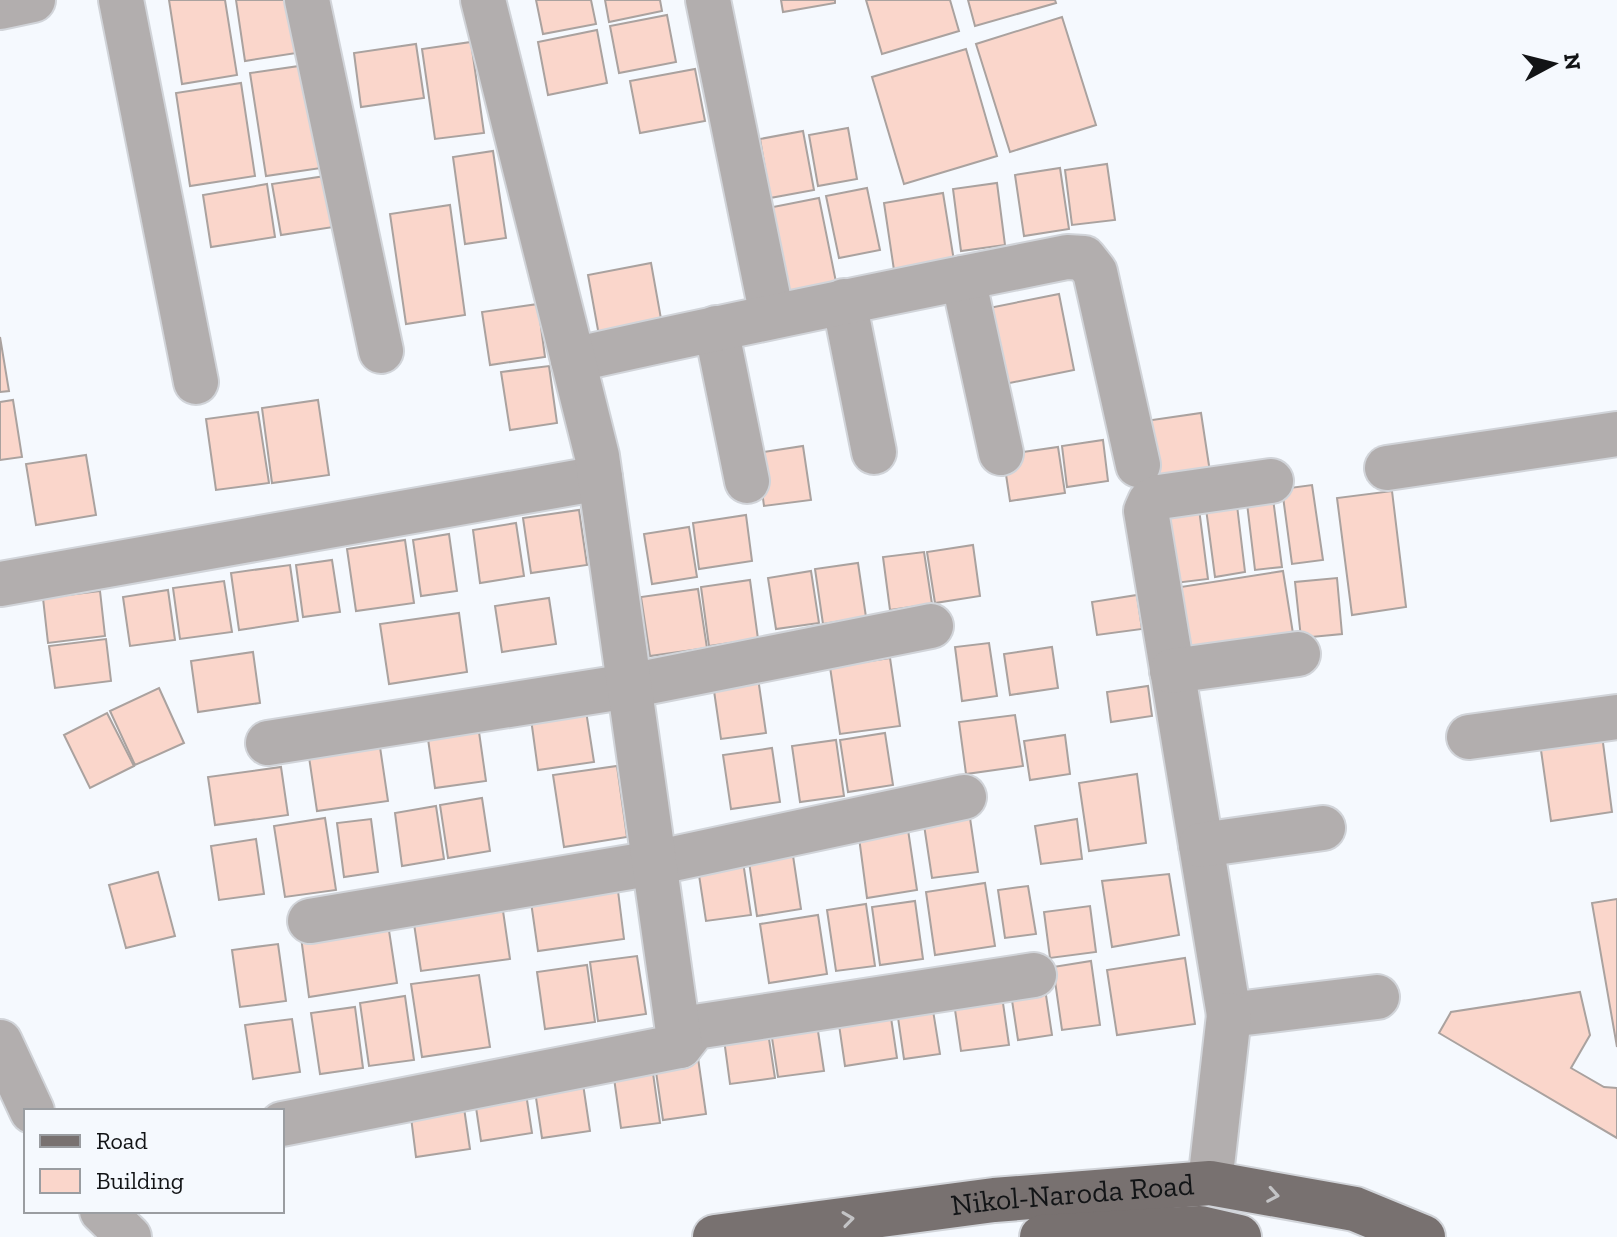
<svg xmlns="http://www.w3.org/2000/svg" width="1617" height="1237" viewBox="0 0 1617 1237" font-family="'Zilla Slab',serif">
  <rect width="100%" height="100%" fill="#f5f9fe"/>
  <g fill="#fad6cb" stroke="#aaa29f" stroke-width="2">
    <path d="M169,0H225L237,75L182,84Z"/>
    <path d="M236,0H295L303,52L245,61Z"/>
    <path d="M536,0H591L596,24L543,34Z"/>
    <path d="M605,0H660L662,11L609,22Z"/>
    <path d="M781,0H835V3L783,12Z"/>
    <path d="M866,0H950L959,31L882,54Z"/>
    <path d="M968,0H1055L1056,3L975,26Z"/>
    <path d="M667,15L676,62L619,73L610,26Z"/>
    <path d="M1062,17L1096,125L1010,152L976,44Z"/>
    <path d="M597,30L607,83L548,95L538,42Z"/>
    <path d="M471,42L484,133L435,139L422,49Z"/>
    <path d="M416,44L424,98L361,107L354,53Z"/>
    <path d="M966,49L997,156L904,184L872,77Z"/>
    <path d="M313,64L328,167L266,176L250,73Z"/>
    <path d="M695,69L705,121L640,133L630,81Z"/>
    <path d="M241,83L255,176L190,186L176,93Z"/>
    <path d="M848,128L857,179L818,186L809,135Z"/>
    <path d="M803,131L814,190L770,198L760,139Z"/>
    <path d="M493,151L506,238L465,244L453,157Z"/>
    <path d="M1107,164L1115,220L1072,225L1065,170Z"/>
    <path d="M1060,168L1069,229L1024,236L1015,175Z"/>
    <path d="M332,175L340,226L281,235L272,184Z"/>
    <path d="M997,183L1005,245L961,251L953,189Z"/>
    <path d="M267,184L275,237L211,247L203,195Z"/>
    <path d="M867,188L880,250L839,258L826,196Z"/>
    <path d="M943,193L954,261L894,270L884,203Z"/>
    <path d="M819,198L837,287L785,297L768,208Z"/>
    <path d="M450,205L465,315L406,324L390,214Z"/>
    <path d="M651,263L663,330L600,341L588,275Z"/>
    <path d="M1059,294L1074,370L995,386L979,310Z"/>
    <path d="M538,304L545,357L490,365L482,312Z"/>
    <path d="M0,337L9,391L0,392Z"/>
    <path d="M549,366L557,423L510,430L501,372Z"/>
    <path d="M13,400L22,457L0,460V402Z"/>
    <path d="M318,400L329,475L272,483L262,408Z"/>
    <path d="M258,412L269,483L216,490L206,419Z"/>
    <path d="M1201,413L1210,472L1154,480L1145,421Z"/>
    <path d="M1103,440L1108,481L1067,487L1062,446Z"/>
    <path d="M803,446L811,500L764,506L757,453Z"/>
    <path d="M1058,447L1065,493L1010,501L1003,455Z"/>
    <path d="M86,455L96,515L36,525L26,464Z"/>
    <path d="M1312,485L1323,560L1292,564L1282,489Z"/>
    <path d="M1272,491L1282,567L1255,570L1246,495Z"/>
    <path d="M1392,491L1406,607L1352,615L1337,498Z"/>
    <path d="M1236,497L1245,572L1215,577L1205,501Z"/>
    <path d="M1198,501L1208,579L1167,584L1157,506Z"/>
    <path d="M579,510L587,565L531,573L523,518Z"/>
    <path d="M746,515L752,561L699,569L693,523Z"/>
    <path d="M516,523L524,576L480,583L473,530Z"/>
    <path d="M689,527L697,577L652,584L644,534Z"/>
    <path d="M449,534L457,591L421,596L413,540Z"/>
    <path d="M405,540L414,603L356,611L347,549Z"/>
    <path d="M973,545L980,596L935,603L927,552Z"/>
    <path d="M924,552L932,604L890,610L883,557Z"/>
    <path d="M332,560L340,612L303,617L296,565Z"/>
    <path d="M858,563L866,617L823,624L815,569Z"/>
    <path d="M290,565L298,621L239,630L231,573Z"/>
    <path d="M811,571L819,623L776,629L768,578Z"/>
    <path d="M1283,571L1295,646L1179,664L1168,589Z"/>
    <path d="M1337,578L1342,634L1301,638L1295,582Z"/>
    <path d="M750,580L758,639L709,646L701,587Z"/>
    <path d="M224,581L232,632L180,639L173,588Z"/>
    <path d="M698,589L707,648L650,656L641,597Z"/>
    <path d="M168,590L175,640L130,646L123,597Z"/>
    <path d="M100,591L105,636L48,643L43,598Z"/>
    <path d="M1137,595L1142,629L1097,635L1092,602Z"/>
    <path d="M549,598L556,644L502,652L495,606Z"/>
    <path d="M459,613L467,672L389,684L380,624Z"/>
    <path d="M106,639L111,681L55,688L49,646Z"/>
    <path d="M989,643L997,696L962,701L955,647Z"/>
    <path d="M1052,647L1058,688L1010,695L1004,654Z"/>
    <path d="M253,652L260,703L198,712L191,661Z"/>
    <path d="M890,658L900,726L840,734L830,667Z"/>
    <path d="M758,678L766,733L721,739L713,684Z"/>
    <path d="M1148,686L1152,716L1111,722L1107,692Z"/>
    <path d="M159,688L184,743L135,765L110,711Z"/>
    <path d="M586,711L594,762L538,770L531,719Z"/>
    <path d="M107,713L134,766L90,788L64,735Z"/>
    <path d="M1015,715L1023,766L966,774L959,722Z"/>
    <path d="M479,732L486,781L435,788L428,739Z"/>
    <path d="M885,733L893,785L848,792L840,740Z"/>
    <path d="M1065,735L1070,774L1030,780L1024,741Z"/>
    <path d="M1602,735L1612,812L1551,821L1540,743Z"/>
    <path d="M836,740L844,796L800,802L792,746Z"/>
    <path d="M380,747L388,801L317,811L309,757Z"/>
    <path d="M772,748L780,802L731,809L723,755Z"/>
    <path d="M617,766L627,837L564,847L553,775Z"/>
    <path d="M281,767L288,815L215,825L208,777Z"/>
    <path d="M1137,774L1146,843L1089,851L1079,783Z"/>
    <path d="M482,798L490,851L448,858L440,805Z"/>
    <path d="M436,806L444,859L402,866L395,813Z"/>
    <path d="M325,818L336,890L285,897L274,826Z"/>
    <path d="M970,818L978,872L932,878L924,825Z"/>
    <path d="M371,819L378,872L344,877L337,823Z"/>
    <path d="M1077,819L1082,859L1041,864L1035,826Z"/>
    <path d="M907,823L917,890L867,898L858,830Z"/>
    <path d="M256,839L264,894L219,900L211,846Z"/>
    <path d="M792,849L801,909L757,916L748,855Z"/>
    <path d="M742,855L751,915L706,921L697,862Z"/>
    <path d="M158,872L175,936L126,948L109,885Z"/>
    <path d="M1169,874L1179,935L1112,947L1102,881Z"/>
    <path d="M617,883L624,939L538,951L530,895Z"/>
    <path d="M985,883L995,946L935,955L926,892Z"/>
    <path d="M1028,886L1036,934L1005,938L998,890Z"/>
    <path d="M1617,899V1047L1592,903Z"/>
    <path d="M915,901L923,959L880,965L872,907Z"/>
    <path d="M502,904L510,959L421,971L413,917Z"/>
    <path d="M866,904L875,966L836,971L827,910Z"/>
    <path d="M1090,906L1096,952L1050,958L1044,912Z"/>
    <path d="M818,915L827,974L769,983L760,924Z"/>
    <path d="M388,924L397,983L309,997L301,937Z"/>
    <path d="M278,944L286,1001L240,1007L232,950Z"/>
    <path d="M637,956L646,1014L598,1021L590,962Z"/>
    <path d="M1185,958L1195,1024L1117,1035L1107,970Z"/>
    <path d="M1091,961L1100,1025L1062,1030L1053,967Z"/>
    <path d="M587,965L595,1022L545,1029L537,972Z"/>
    <path d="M479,975L490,1047L422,1057L411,984Z"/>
    <path d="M1044,982L1052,1035L1018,1040L1010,987Z"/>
    <path d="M1001,989L1009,1045L961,1051L953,996Z"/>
    <path d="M1580,992L1590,1035L1571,1068L1604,1087L1617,1088V1138L1439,1033L1451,1012Z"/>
    <path d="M405,996L414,1060L369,1066L360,1003Z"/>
    <path d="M931,998L940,1054L904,1059L896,1004Z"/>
    <path d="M889,1004L897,1058L845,1066L837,1011Z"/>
    <path d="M355,1007L363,1068L320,1074L311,1013Z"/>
    <path d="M816,1018L824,1071L778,1077L770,1025Z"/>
    <path d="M292,1019L300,1072L253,1079L245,1025Z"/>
    <path d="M767,1026L775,1078L730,1084L723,1032Z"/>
    <path d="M698,1058L706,1114L663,1120L655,1065Z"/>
    <path d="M652,1066L660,1123L621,1128L613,1071Z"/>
    <path d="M583,1084L590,1131L542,1138L535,1091Z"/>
    <path d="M525,1087L532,1133L481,1141L474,1094Z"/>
    <path d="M463,1101L470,1149L416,1157L410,1109Z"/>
  </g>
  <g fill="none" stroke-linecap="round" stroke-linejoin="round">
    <defs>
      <g id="minor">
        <path d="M121,0L196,382"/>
        <path d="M307,0L381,351"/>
        <path d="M708,0L772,316"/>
        <path d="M0,7L33,0"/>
        <path d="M963,278L1001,453"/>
        <path d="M844,301L874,452"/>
        <path d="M716,328L747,481"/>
        <path d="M573,360C737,323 902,290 1067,257L1084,258L1095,272L1138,465"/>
        <path d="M1387,468L1617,434"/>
        <path d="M1271,481L1159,497L1150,502L1146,511L1229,1015L1377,997"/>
        <path d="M0,584L600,478"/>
        <path d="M1172,671L1298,654"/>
        <path d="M1469,737L1617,717"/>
        <path d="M268,743L629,686L931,626"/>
        <path d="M1201,845L1323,828"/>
        <path d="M310,921L654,863L964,797"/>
        <path d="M0,1042L32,1111"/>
        <path d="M680,1046L695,1027L1034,975"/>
        <path d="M282,1124L680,1046L597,456L483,0"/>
        <path d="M1210,1183L1229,1015"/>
        <path d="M102,1211L129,1237"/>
      </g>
      <g id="major">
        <path id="s1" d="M715,1237L994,1200L1210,1183L1355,1209L1423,1237"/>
        <path d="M1042,1237L1200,1228L1239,1237"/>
      </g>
    </defs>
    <use href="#minor" stroke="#d1d4d9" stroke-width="48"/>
    <use href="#major" stroke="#d1d4d9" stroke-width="48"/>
    <use href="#minor" stroke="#b2aeae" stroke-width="44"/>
    <use href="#major" stroke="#787170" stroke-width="44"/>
  </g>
  <defs><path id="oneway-chevron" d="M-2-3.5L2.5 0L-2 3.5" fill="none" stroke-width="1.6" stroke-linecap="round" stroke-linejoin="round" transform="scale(2)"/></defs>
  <g stroke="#c3c3c5">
    <use href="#oneway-chevron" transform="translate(1273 1195) rotate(10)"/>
    <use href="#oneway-chevron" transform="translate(848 1219) rotate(-8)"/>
  </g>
  <g text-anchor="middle" stroke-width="7" stroke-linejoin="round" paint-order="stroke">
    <g font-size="30" fill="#121416" stroke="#f5f9fe">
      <text dy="10" stroke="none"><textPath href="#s1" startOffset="360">Nikol-Naroda Road</textPath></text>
    </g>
  </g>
  <rect x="24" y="1109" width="260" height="104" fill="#f5f9fe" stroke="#9a9da1" stroke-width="2"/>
  <rect x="40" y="1135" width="40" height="12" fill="#787170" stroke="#9a9da1" stroke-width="2"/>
  <text x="96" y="1149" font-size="24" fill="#121416">Road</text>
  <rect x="40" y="1169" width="40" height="24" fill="#fad6cb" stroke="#9a9da1" stroke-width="2"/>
  <text x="96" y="1189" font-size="24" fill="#121416">Building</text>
  <g transform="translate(1553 64) rotate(83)" stroke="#f5f9fe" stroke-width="6" paint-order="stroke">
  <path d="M0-6L14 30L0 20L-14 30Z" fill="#121416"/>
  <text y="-12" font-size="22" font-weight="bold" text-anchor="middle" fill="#121416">N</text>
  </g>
</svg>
